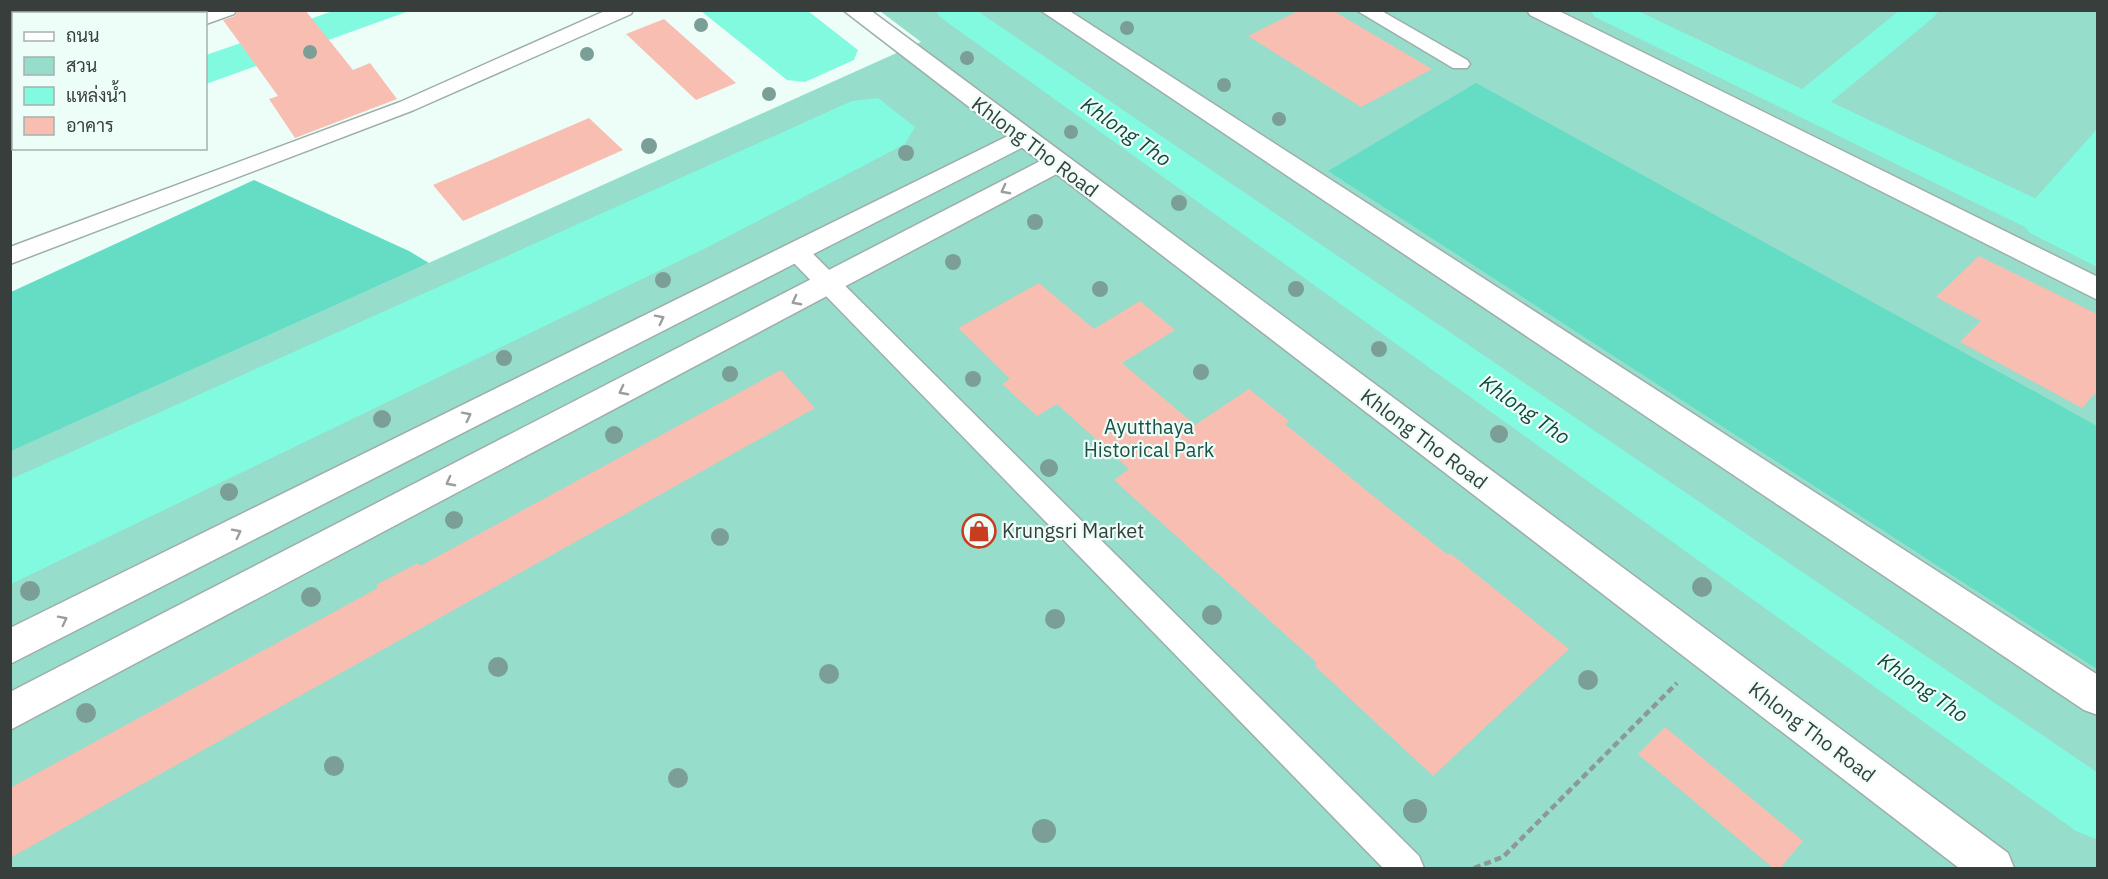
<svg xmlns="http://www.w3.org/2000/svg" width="2108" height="879" viewBox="0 0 2108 879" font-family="'IBM Plex Sans',Sarabun,sans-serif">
  <rect width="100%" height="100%" fill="#edfef9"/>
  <path fill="#96ddcc" d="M880,11H2097V868H11L10,451L921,42Z"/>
  <g fill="#64ddc4">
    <path d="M1476,83L2097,426V669L1328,171Z"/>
    <path d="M254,180L409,251L429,263L11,451V292Z"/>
  </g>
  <g fill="#82fae0">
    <path d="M333,11H409L206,84V55Z"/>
    <path d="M701,11H808L858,50L854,60L805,82L787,80Z"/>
    <path d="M878,98L915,127L905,144L704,249L11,584V479L852,101Z"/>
    <path d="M2097,129V267L2030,233L2018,218Z"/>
  </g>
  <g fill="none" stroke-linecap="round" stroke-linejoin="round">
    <g fill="#82fae0" fill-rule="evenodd">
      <path d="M935,10H976L2098,773V840L2076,831L940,17Z"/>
      <path d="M1590,10H1636L1802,89L1900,10H1939L1934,17L1831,102L2077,218L2083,212L2098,208V248L2083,252L2068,248L1595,17Z"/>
    </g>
  </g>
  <g fill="#f8beb1">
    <path d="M238,10H305L353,70L370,63L397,99L295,138L269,99L278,96L223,20L235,16Z"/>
    <path d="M1300,10H1332L1432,69L1361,107L1248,36Z"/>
    <path d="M664,19L736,83L696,100L626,34Z"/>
    <path d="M589,118L623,150L463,221L433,185Z"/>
    <path d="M1979,256L2097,314V391L2082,408L1960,342L1981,321L1936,297Z"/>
    <path d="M1039,283L1094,329L1140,301L1175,330L1122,363L1195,425L1249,389L1289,421L1285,424L1372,495L1448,555L1450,553L1569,649L1433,776L1315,666L1317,663L1114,480L1129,469L1057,404L1037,416L1002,384L1010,379L958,328Z"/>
    <path d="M781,370L815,408L10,858V788L378,588L376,585L418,563L420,566Z"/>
    <path d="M1665,727L1803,841L1780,868H1773L1638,754Z"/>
  </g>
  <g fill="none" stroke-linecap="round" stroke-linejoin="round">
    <defs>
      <g id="service">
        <path d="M208,10H236L234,14L206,24V14H200Z"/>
        <path d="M607,10H633L631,14L414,110L10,264V247L400,102Z"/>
        <path d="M1356,10H1380L1467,60L1470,64L1467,68H1453Z"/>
        <path d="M14,76V88L10,89V77Z"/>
        <path d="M796,243L804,245L1419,856L1424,868H1383L788,257L784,251L788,245Z"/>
      </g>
      <g id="minor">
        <path d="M1527,10H1557L2098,277V300L1530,15Z"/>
        <path d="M1022,129L1031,131L1035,137L1031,143L10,664V628Z"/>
        <path d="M1057,155L1066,157L1070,163L1066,169L10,730V692L1048,157Z"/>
      </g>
      <g id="tertiary">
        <path d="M843,10H870L2008,853L2014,868H1959Z"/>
        <path d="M1040,10H1068L2098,675V715L2084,710Z"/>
      </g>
    </defs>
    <use href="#service" stroke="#9eaeaa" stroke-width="3"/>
    <use href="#minor" stroke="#9eaeaa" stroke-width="3"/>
    <use href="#tertiary" stroke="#9eaeaa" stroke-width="3"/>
    <path stroke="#8e9996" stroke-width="4.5" stroke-dasharray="7 4" stroke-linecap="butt" d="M1474,868L1503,857L1677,683"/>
    <use href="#service" fill="#fff" fill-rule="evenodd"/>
    <use href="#minor" fill="#fff" fill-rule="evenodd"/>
    <use href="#tertiary" fill="#fff" fill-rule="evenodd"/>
  </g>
  <g fill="#7b9f97">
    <circle cx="701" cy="25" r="7"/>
    <circle cx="1127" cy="28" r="7"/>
    <circle cx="310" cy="52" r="7"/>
    <circle cx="587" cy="54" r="7"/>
    <circle cx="967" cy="58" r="7"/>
    <circle cx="1224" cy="85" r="7"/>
    <circle cx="769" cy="94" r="7"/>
    <circle cx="1279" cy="119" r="7"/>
    <circle cx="1071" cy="132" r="7"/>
    <circle cx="649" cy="146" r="8"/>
    <circle cx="906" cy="153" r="8"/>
    <circle cx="1179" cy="203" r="8"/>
    <circle cx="1035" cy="222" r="8"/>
    <circle cx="953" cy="262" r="8"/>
    <circle cx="663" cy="280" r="8"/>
    <circle cx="1100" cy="289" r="8"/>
    <circle cx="1296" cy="289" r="8"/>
    <circle cx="1379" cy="349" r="8"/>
    <circle cx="504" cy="358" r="8"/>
    <circle cx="1201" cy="372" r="8"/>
    <circle cx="730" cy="374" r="8"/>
    <circle cx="973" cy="379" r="8"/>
    <circle cx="382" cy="419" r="9"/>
    <circle cx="1499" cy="434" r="9"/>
    <circle cx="614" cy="435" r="9"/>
    <circle cx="1049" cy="468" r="9"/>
    <circle cx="229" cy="492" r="9"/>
    <circle cx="454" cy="520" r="9"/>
    <circle cx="720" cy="537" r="9"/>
    <circle cx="1702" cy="587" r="10"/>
    <circle cx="30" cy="591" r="10"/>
    <circle cx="311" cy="597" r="10"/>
    <circle cx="1212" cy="615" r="10"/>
    <circle cx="1055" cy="619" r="10"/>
    <circle cx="498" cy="667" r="10"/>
    <circle cx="829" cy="674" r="10"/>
    <circle cx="1588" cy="680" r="10"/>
    <circle cx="86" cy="713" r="10"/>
    <circle cx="334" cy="766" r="10"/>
    <circle cx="678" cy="778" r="10"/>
    <circle cx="1415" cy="811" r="12"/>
    <circle cx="1044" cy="831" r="12"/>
  </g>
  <defs><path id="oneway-chevron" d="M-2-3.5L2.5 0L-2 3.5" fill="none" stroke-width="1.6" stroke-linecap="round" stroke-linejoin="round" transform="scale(1.5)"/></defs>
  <g stroke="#9c9e9e">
    <use href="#oneway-chevron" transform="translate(1005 190) rotate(152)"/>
    <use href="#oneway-chevron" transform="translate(796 301) rotate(152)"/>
    <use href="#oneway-chevron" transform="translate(660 319) rotate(-27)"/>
    <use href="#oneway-chevron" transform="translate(623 391) rotate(152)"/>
    <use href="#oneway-chevron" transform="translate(467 416) rotate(-27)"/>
    <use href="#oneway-chevron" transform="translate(450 482) rotate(152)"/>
    <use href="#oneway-chevron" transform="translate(237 533) rotate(-27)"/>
    <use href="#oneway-chevron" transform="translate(63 620) rotate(-27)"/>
  </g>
  <defs>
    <symbol id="shop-ring" viewBox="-11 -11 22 22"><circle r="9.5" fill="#edfef9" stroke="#c83d20" stroke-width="1.5"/><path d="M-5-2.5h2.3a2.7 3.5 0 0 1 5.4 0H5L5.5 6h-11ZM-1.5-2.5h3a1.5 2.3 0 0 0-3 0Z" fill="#c83d20"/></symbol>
  </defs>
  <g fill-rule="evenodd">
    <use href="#shop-ring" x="960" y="512" width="38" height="38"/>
  </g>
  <g text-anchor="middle" stroke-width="4.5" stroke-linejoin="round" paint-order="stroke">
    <g font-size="20" fill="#383e3c" stroke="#edfef9">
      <text transform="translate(1035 147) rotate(37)" y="7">Khlong Tho Road</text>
      <text transform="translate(1424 439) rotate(37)" y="7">Khlong Tho Road</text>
      <text transform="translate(1812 732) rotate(37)" y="7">Khlong Tho Road</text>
    </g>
    <g font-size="20" fill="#1d5146" stroke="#edfef9">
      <text x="1149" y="434">Ayutthaya<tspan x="1149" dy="23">Historical Park</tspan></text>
    </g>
    <g font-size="20" fill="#383e3c" stroke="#edfef9" text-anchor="start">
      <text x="1002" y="538">Krungsri Market</text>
    </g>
    <g font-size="21" font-style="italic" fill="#13493f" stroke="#edfef9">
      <text transform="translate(1126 132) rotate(35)" y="7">Khlong Tho</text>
      <text transform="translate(1525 410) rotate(35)" y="7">Khlong Tho</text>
      <text transform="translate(1923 688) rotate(35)" y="7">Khlong Tho</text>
    </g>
  </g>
  <rect width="2108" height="879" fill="none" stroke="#383e3c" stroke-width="24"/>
  <rect x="12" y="12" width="195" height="138" fill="#edfef9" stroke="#a5b1ad" stroke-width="1.5"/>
  <rect x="24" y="32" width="30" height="9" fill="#ffffff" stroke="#a5b1ad" stroke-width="1.5"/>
  <text x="66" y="42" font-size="18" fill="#383e3c">ถนน</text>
  <rect x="24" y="57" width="30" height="18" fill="#96ddcc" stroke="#a5b1ad" stroke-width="1.5"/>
  <text x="66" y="72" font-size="18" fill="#383e3c">สวน</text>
  <rect x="24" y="87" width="30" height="18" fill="#82fae0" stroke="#a5b1ad" stroke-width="1.5"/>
  <text x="66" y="102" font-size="18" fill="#383e3c">แหล่งน้ำ</text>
  <rect x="24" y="117" width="30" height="18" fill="#f8beb1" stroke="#a5b1ad" stroke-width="1.5"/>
  <text x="66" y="132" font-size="18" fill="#383e3c">อาคาร</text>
</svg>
